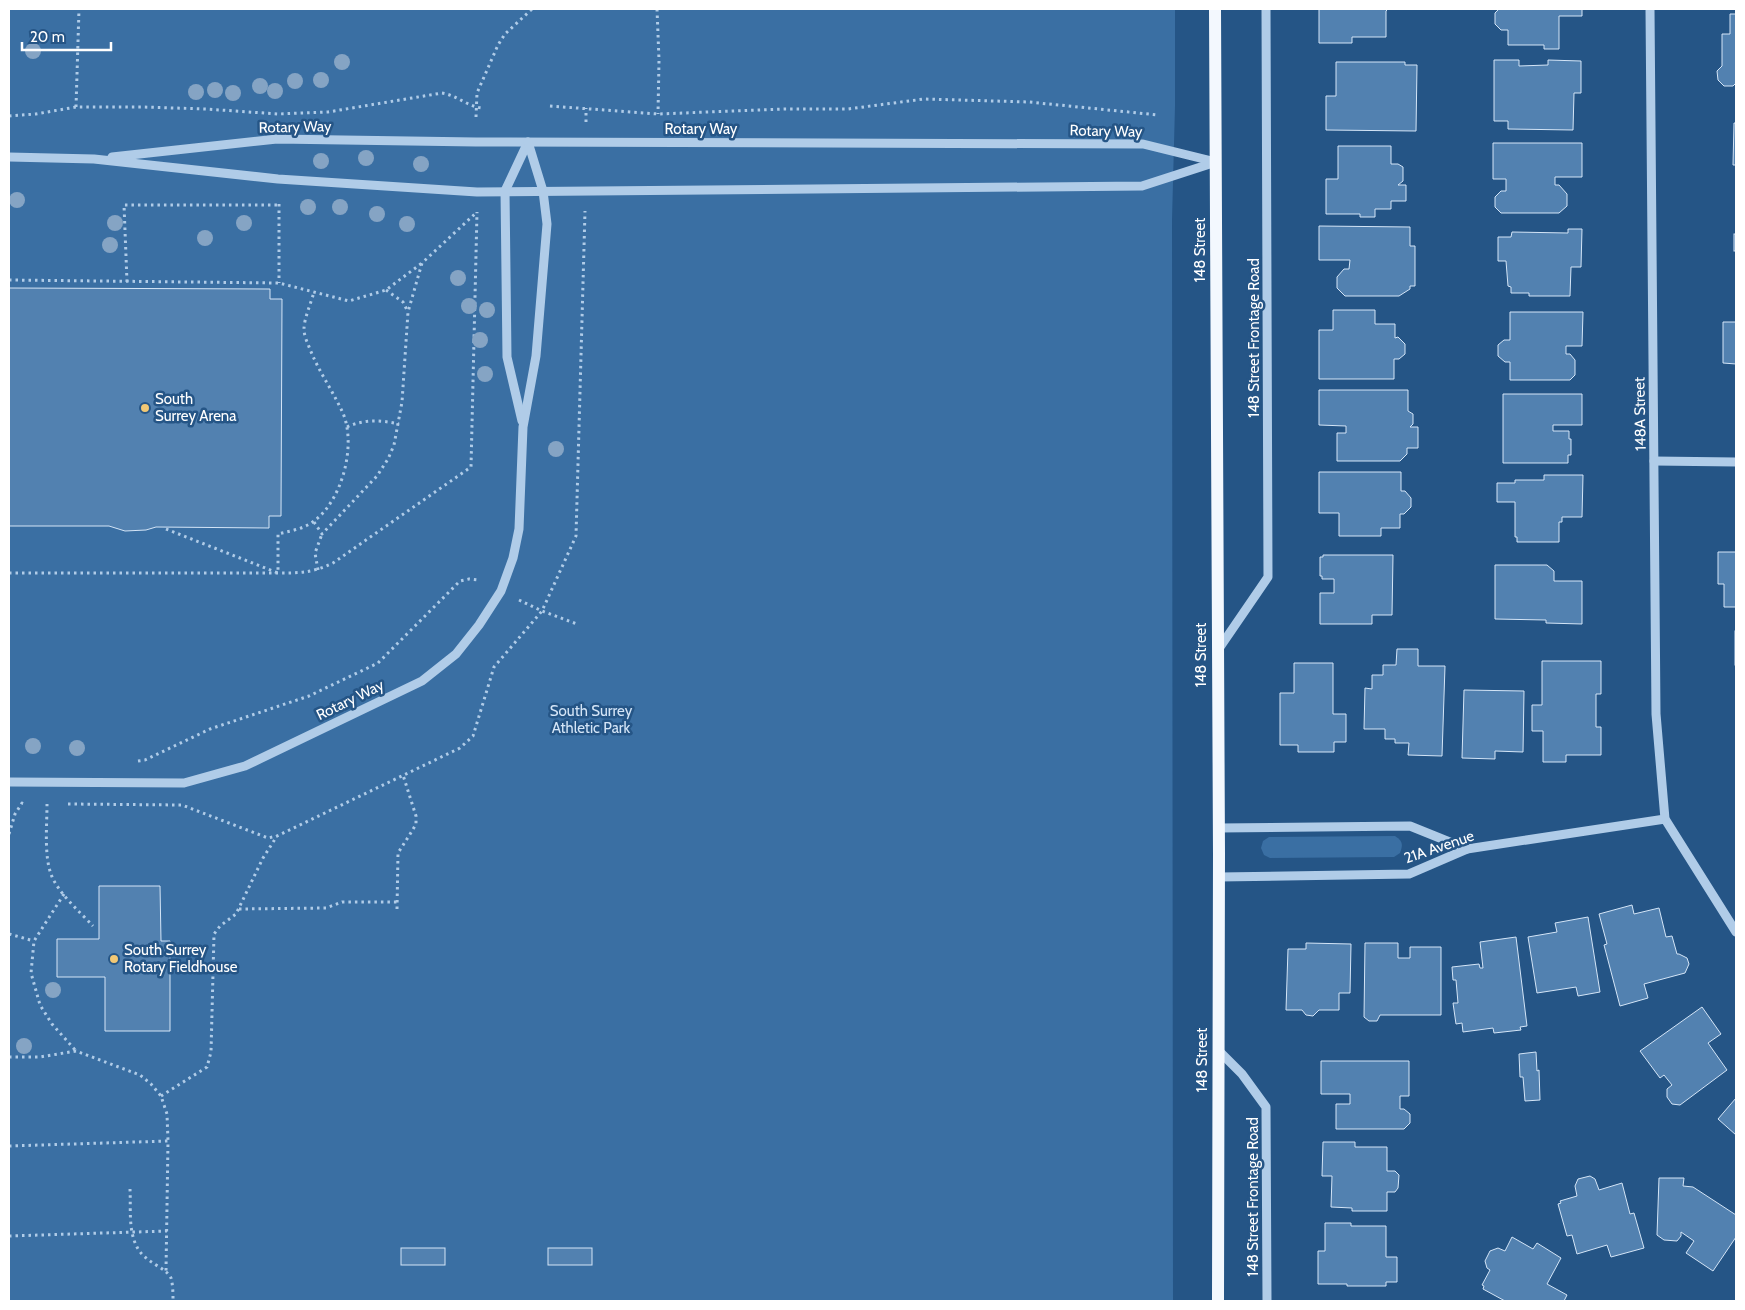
<svg xmlns="http://www.w3.org/2000/svg" width="1745" height="1310" viewBox="0 0 1745 1310" font-family="Cabin,sans-serif">
  <rect width="100%" height="100%" fill="#255586"/>
  <g fill="#3a6fa3">
    <path d="M9,9H1175V106L1172,220L1173,1301H9Z"/>
    <path d="M1395,836C1403,841 1403,845 1400,853L1394,857L1270,858L1264,855L1261,848L1263,841L1269,837Z"/>
  </g>
  <g fill="#5281b0" stroke="#d4e5f7">
    <path d="M1319,9H1388L1386,11V37H1352V43H1319Z"/>
    <path d="M1499,9H1582V16H1559V49H1544V45H1508V30H1501L1495,24V13Z"/>
    <path d="M1730,14H1736V83L1733,86H1724L1718,80L1717,71L1722,66V34H1730Z"/>
    <path d="M1494,60H1519V66L1548,65V60L1581,61V93H1574L1573,130L1508,129V121H1494Z"/>
    <path d="M1336,62H1405V65H1417L1416,131L1326,130V96H1336Z"/>
    <path d="M1734,123H1736V165H1733Z"/>
    <path d="M1493,143H1582V177H1555V185H1559L1567,194V206L1559,213H1501L1495,207V197L1501,191H1506V179H1493Z"/>
    <path d="M1338,146H1391V164H1398L1403,167V181L1398,185H1406V201H1391V209H1375V217H1360V214H1326V179H1338Z"/>
    <path d="M1319,226L1410,227V246H1415V286H1410V289L1399,296H1345L1337,288V277L1344,269H1349L1350,260H1319Z"/>
    <path d="M1568,229H1582L1581,267H1571L1570,296H1529V293H1511V287L1508,286L1506,261H1498V237H1511L1512,232L1568,233Z"/>
    <rect x="1734" y="234" width="2" height="17"/>
    <path d="M9,288L270,289V299H282L281,516H269V528L156,527L146,530L125,531L109,526H9Z"/>
    <path d="M1333,310H1375V324H1395V338L1398,337L1405,344V354L1399,359H1394V379H1319V330H1333Z"/>
    <path d="M1510,312H1583L1582,346H1566V354H1570L1575,360V375L1570,380H1510V362H1505L1498,356V345L1504,340H1510Z"/>
    <path d="M1723,322H1736V364L1723,363Z"/>
    <path d="M1319,390H1408V411L1413,414V424L1410,427H1418V448H1407V454L1400,461H1337V433H1346V426L1319,425Z"/>
    <path d="M1503,394H1582V425H1553V431H1569V439H1571V455H1568V463H1503Z"/>
    <path d="M1319,472H1401V491H1405L1411,498V507L1404,514H1400V528H1381V536H1339V513H1319Z"/>
    <path d="M1544,475H1583L1582,517H1562V522H1559V542H1517V537H1515V502H1497V483H1515V480H1544Z"/>
    <path d="M1718,552H1736V607H1724V584H1718Z"/>
    <path d="M1323,555H1393L1392,615H1372V624H1320V593H1334V579H1322V576H1320V557H1323Z"/>
    <path d="M1495,565H1547L1554,571V581H1582V624L1546,623V620L1495,619Z"/>
    <rect x="1735" y="631" width="1" height="34"/>
    <path d="M1397,649H1418V666H1445L1442,756L1408,755L1409,743H1395V739H1385V729H1364L1365,688L1372,689V675H1383V665H1396Z"/>
    <path d="M1542,661H1601V694H1596V727H1601V755H1566V762H1543V731H1532V705H1542Z"/>
    <path d="M1294,663H1333V714H1346V742H1334V752H1298V745H1280V693H1294Z"/>
    <path d="M1464,690L1524,691L1523,752L1495,751V759L1462,758Z"/>
    <path d="M99,886H160L161,941H170V1031H105V977H57V939H99Z"/>
    <path d="M1632,905L1634,914L1659,908L1666,937L1672,936L1677,954H1679L1687,958L1689,964L1685,973L1644,984L1648,998L1620,1006L1604,945L1607,944L1599,914Z"/>
    <path d="M1588,917L1600,992L1578,996L1576,987L1537,993L1528,937L1557,932L1555,923Z"/>
    <path d="M1516,937L1527,1026L1520,1027L1521,1030L1494,1033L1493,1028L1463,1032L1462,1023L1456,1024L1453,1003H1458L1456,980H1453L1452,967L1479,964L1480,968H1483L1480,942Z"/>
    <path d="M1306,943L1351,944L1350,993H1339V1010H1319L1313,1016L1306,1015L1302,1010H1286L1288,949H1306Z"/>
    <path d="M1365,943H1398V958H1410V947H1441V1015H1380L1377,1021H1369L1364,1017Z"/>
    <path d="M1702,1007L1721,1034L1708,1043L1727,1070L1680,1105L1672,1104L1667,1097V1089L1672,1085L1664,1075L1660,1078L1640,1051Z"/>
    <path d="M1536,1052L1537,1071L1539,1070L1540,1100L1525,1101L1523,1077H1520L1519,1054Z"/>
    <path d="M1321,1061H1409V1096H1400V1109H1404L1410,1114V1123L1404,1129H1336V1104H1350V1094H1321Z"/>
    <path d="M1736,1098V1135L1718,1119Z"/>
    <path d="M1323,1142H1355V1147H1387V1171H1395L1399,1175L1398,1188L1395,1192H1387V1211H1352V1208L1331,1207L1332,1176H1322Z"/>
    <path d="M1590,1176L1595,1179L1599,1190L1622,1183L1630,1214L1634,1213L1644,1248L1611,1257L1607,1245L1577,1254L1572,1235L1567,1236L1558,1204L1561,1203L1560,1201L1577,1196L1575,1186L1578,1179Z"/>
    <path d="M1659,1178H1684L1683,1186L1693,1187L1736,1215V1237L1713,1271L1686,1253L1694,1241L1681,1232V1236L1677,1241L1664,1240L1657,1235Z"/>
    <path d="M1325,1223H1351V1226H1386V1257H1397V1282H1386V1286H1347V1284H1318V1251H1325Z"/>
    <path d="M1512,1237L1533,1249L1537,1243L1561,1258L1547,1284L1567,1295L1564,1301H1505L1483,1289L1484,1286L1482,1285L1490,1270L1487,1268L1485,1261L1490,1251L1498,1248L1505,1251Z"/>
    <rect x="401" y="1248" width="44" height="17"/>
    <rect x="548" y="1248" width="44" height="17"/>
  </g>
  <g fill="none" stroke-linecap="round" stroke-linejoin="round">
    <g stroke="#b0cce8" stroke-width="3" stroke-dasharray="2.5 4" stroke-linecap="butt">
      <path d="M657,9L659,60L658,114"/>
      <path d="M550,106L658,114L784,109H848L924,99L1029,102L1158,115"/>
      <path d="M76,107L79,9"/>
      <path d="M9,116L36,114L76,107H143L206,109L278,114L328,112L442,93C457,95 469,108 484,108"/>
      <path d="M476,117L477,93L498,45L505,34L532,9"/>
      <path d="M586,122V108"/>
      <path d="M279,204V283"/>
      <path d="M9,280L279,283L349,301L386,290L422,263"/>
      <path d="M127,282L124,205H279"/>
      <path d="M386,290L403,302L408,312"/>
      <path d="M347,427C364,419 381,420 399,424"/>
      <path d="M314,522L322,534L377,476L388,459L394,445L402,402L408,312L422,263L477,212"/>
      <path d="M166,529L278,573V534C290,531 304,529 314,521C343,500 358,441 341,409C330,386 317,369 308,344C306,340 304,334 304,329C304,319 311,303 314,292"/>
      <path d="M318,570L315,553L322,534"/>
      <path d="M9,573H278C300,573 312,573 333,563L471,467L477,212"/>
      <path d="M519,600L542,611L577,624"/>
      <path d="M138,761L145,760L210,729L309,696L378,663L460,581L469,579L478,580"/>
      <path d="M47,804C47,825 44,855 51,874C57,892 80,912 93,926"/>
      <path d="M68,804L182,805L268,838L277,836L460,748L473,736L494,667L542,611L576,536L585,211"/>
      <path d="M9,834L15,814L22,803L24,804"/>
      <path d="M64,894L34,941L31,973L40,1005L52,1024L76,1051"/>
      <path d="M239,909L326,908L342,902H397"/>
      <path d="M397,909L398,853L412,831L416,824V816L403,775"/>
      <path d="M9,934L34,941"/>
      <path d="M9,1057H40L76,1051L140,1075L151,1084L161,1096L167,1114L168,1141"/>
      <path d="M161,1096L207,1067L211,1052L214,934L220,926L236,914L263,858L277,836"/>
      <path d="M9,1146L168,1141L166,1271"/>
      <path d="M130,1189C131,1208 128,1230 137,1247C145,1263 166,1267 171,1278C173,1285 173,1294 173,1301"/>
      <path d="M9,1236L167,1231"/>
    </g>
    <g stroke="#b0cce8" stroke-width="9">
      <path d="M1650,9L1656,714L1665,819L1736,932"/>
      <path d="M9,157L94,159L278,179L477,192L1142,186L1216,162"/>
      <path d="M112,157L277,139L476,142L1143,144L1216,162"/>
      <path d="M522,421L507,357L505,191L528,142"/>
      <path d="M1654,461L1736,462"/>
      <path d="M1218,650L1268,577L1266,9"/>
      <path d="M9,782L184,783L245,766L422,681L456,654L479,625L501,591L513,558L519,529L523,427L536,356L547,224L543,191L528,142"/>
      <path d="M1219,828L1410,826L1467,849"/>
      <path d="M1219,877L1409,874L1467,849L1665,819"/>
      <path d="M1218,1050L1242,1074L1266,1107L1267,1301"/>
    </g>
    <path stroke="#f3f8fe" stroke-width="12" d="M1215,9L1219,853L1218,1301"/>
  </g>
  <g fill="#85a4c4">
    <circle cx="33" cy="51" r="8"/>
    <circle cx="342" cy="62" r="8"/>
    <circle cx="321" cy="80" r="8"/>
    <circle cx="295" cy="81" r="8"/>
    <circle cx="260" cy="86" r="8"/>
    <circle cx="215" cy="90" r="8"/>
    <circle cx="275" cy="91" r="8"/>
    <circle cx="196" cy="92" r="8"/>
    <circle cx="233" cy="93" r="8"/>
    <circle cx="366" cy="158" r="8"/>
    <circle cx="321" cy="161" r="8"/>
    <circle cx="421" cy="164" r="8"/>
    <circle cx="17" cy="200" r="8"/>
    <circle cx="308" cy="207" r="8"/>
    <circle cx="340" cy="207" r="8"/>
    <circle cx="377" cy="214" r="8"/>
    <circle cx="115" cy="223" r="8"/>
    <circle cx="244" cy="223" r="8"/>
    <circle cx="407" cy="224" r="8"/>
    <circle cx="205" cy="238" r="8"/>
    <circle cx="110" cy="245" r="8"/>
    <circle cx="458" cy="278" r="8"/>
    <circle cx="469" cy="306" r="8"/>
    <circle cx="487" cy="310" r="8"/>
    <circle cx="480" cy="340" r="8"/>
    <circle cx="485" cy="374" r="8"/>
    <circle cx="556" cy="449" r="8"/>
    <circle cx="33" cy="746" r="8"/>
    <circle cx="77" cy="748" r="8"/>
    <circle cx="53" cy="990" r="8"/>
    <circle cx="24" cy="1046" r="8"/>
  </g>
  <g fill="#f2c875" stroke="#255586" stroke-width="2">
    <circle cx="145" cy="408" r="5"/>
    <circle cx="114" cy="959" r="5"/>
  </g>
  <g text-anchor="middle" stroke-width="5" stroke-linejoin="round" paint-order="stroke">
    <g font-size="15" fill="#fff" stroke="#255586">
      <text transform="translate(295 127) rotate(-1)" y="5">Rotary Way</text>
      <text x="701" y="134">Rotary Way</text>
      <text transform="translate(1106 131) rotate(1)" y="5">Rotary Way</text>
      <text transform="translate(1200 250) rotate(-90)" y="5">148 Street</text>
      <text transform="translate(1254 338) rotate(-90)" y="5">148 Street Frontage Road</text>
      <text transform="translate(1640 414) rotate(-91)" y="5">148A Street</text>
      <text transform="translate(1201 655) rotate(-90)" y="5">148 Street</text>
      <text transform="translate(350 700) rotate(-26)" y="5">Rotary Way</text>
      <text transform="translate(1439 847) rotate(-19)" y="5">21A Avenue</text>
      <text transform="translate(1202 1060) rotate(-90)" y="5">148 Street</text>
      <text transform="translate(1253 1197) rotate(-90)" y="5">148 Street Frontage Road</text>
    </g>
    <g font-size="15" fill="#fff" stroke="#255586" text-anchor="start">
      <text x="155" y="404">South<tspan x="155" dy="17">Surrey Arena</tspan></text>
      <text x="124" y="955">South Surrey<tspan x="124" dy="17">Rotary Fieldhouse</tspan></text>
    </g>
    <g font-size="15" fill="#d4e5f7" stroke="#255586">
      <text x="591" y="716">South Surrey<tspan x="591" dy="17">Athletic Park</tspan></text>
    </g>
  </g>
  <rect width="1745" height="1310" fill="none" stroke="#ffffff" stroke-width="20"/>
  <path d="M22 42v8h89v-8" fill="none" stroke="#ffffff" stroke-width="2.5"/>
  <text x="30" y="42" font-size="15" fill="#ffffff" stroke="#255586" stroke-width="4" paint-order="stroke">20 m</text>
</svg>
